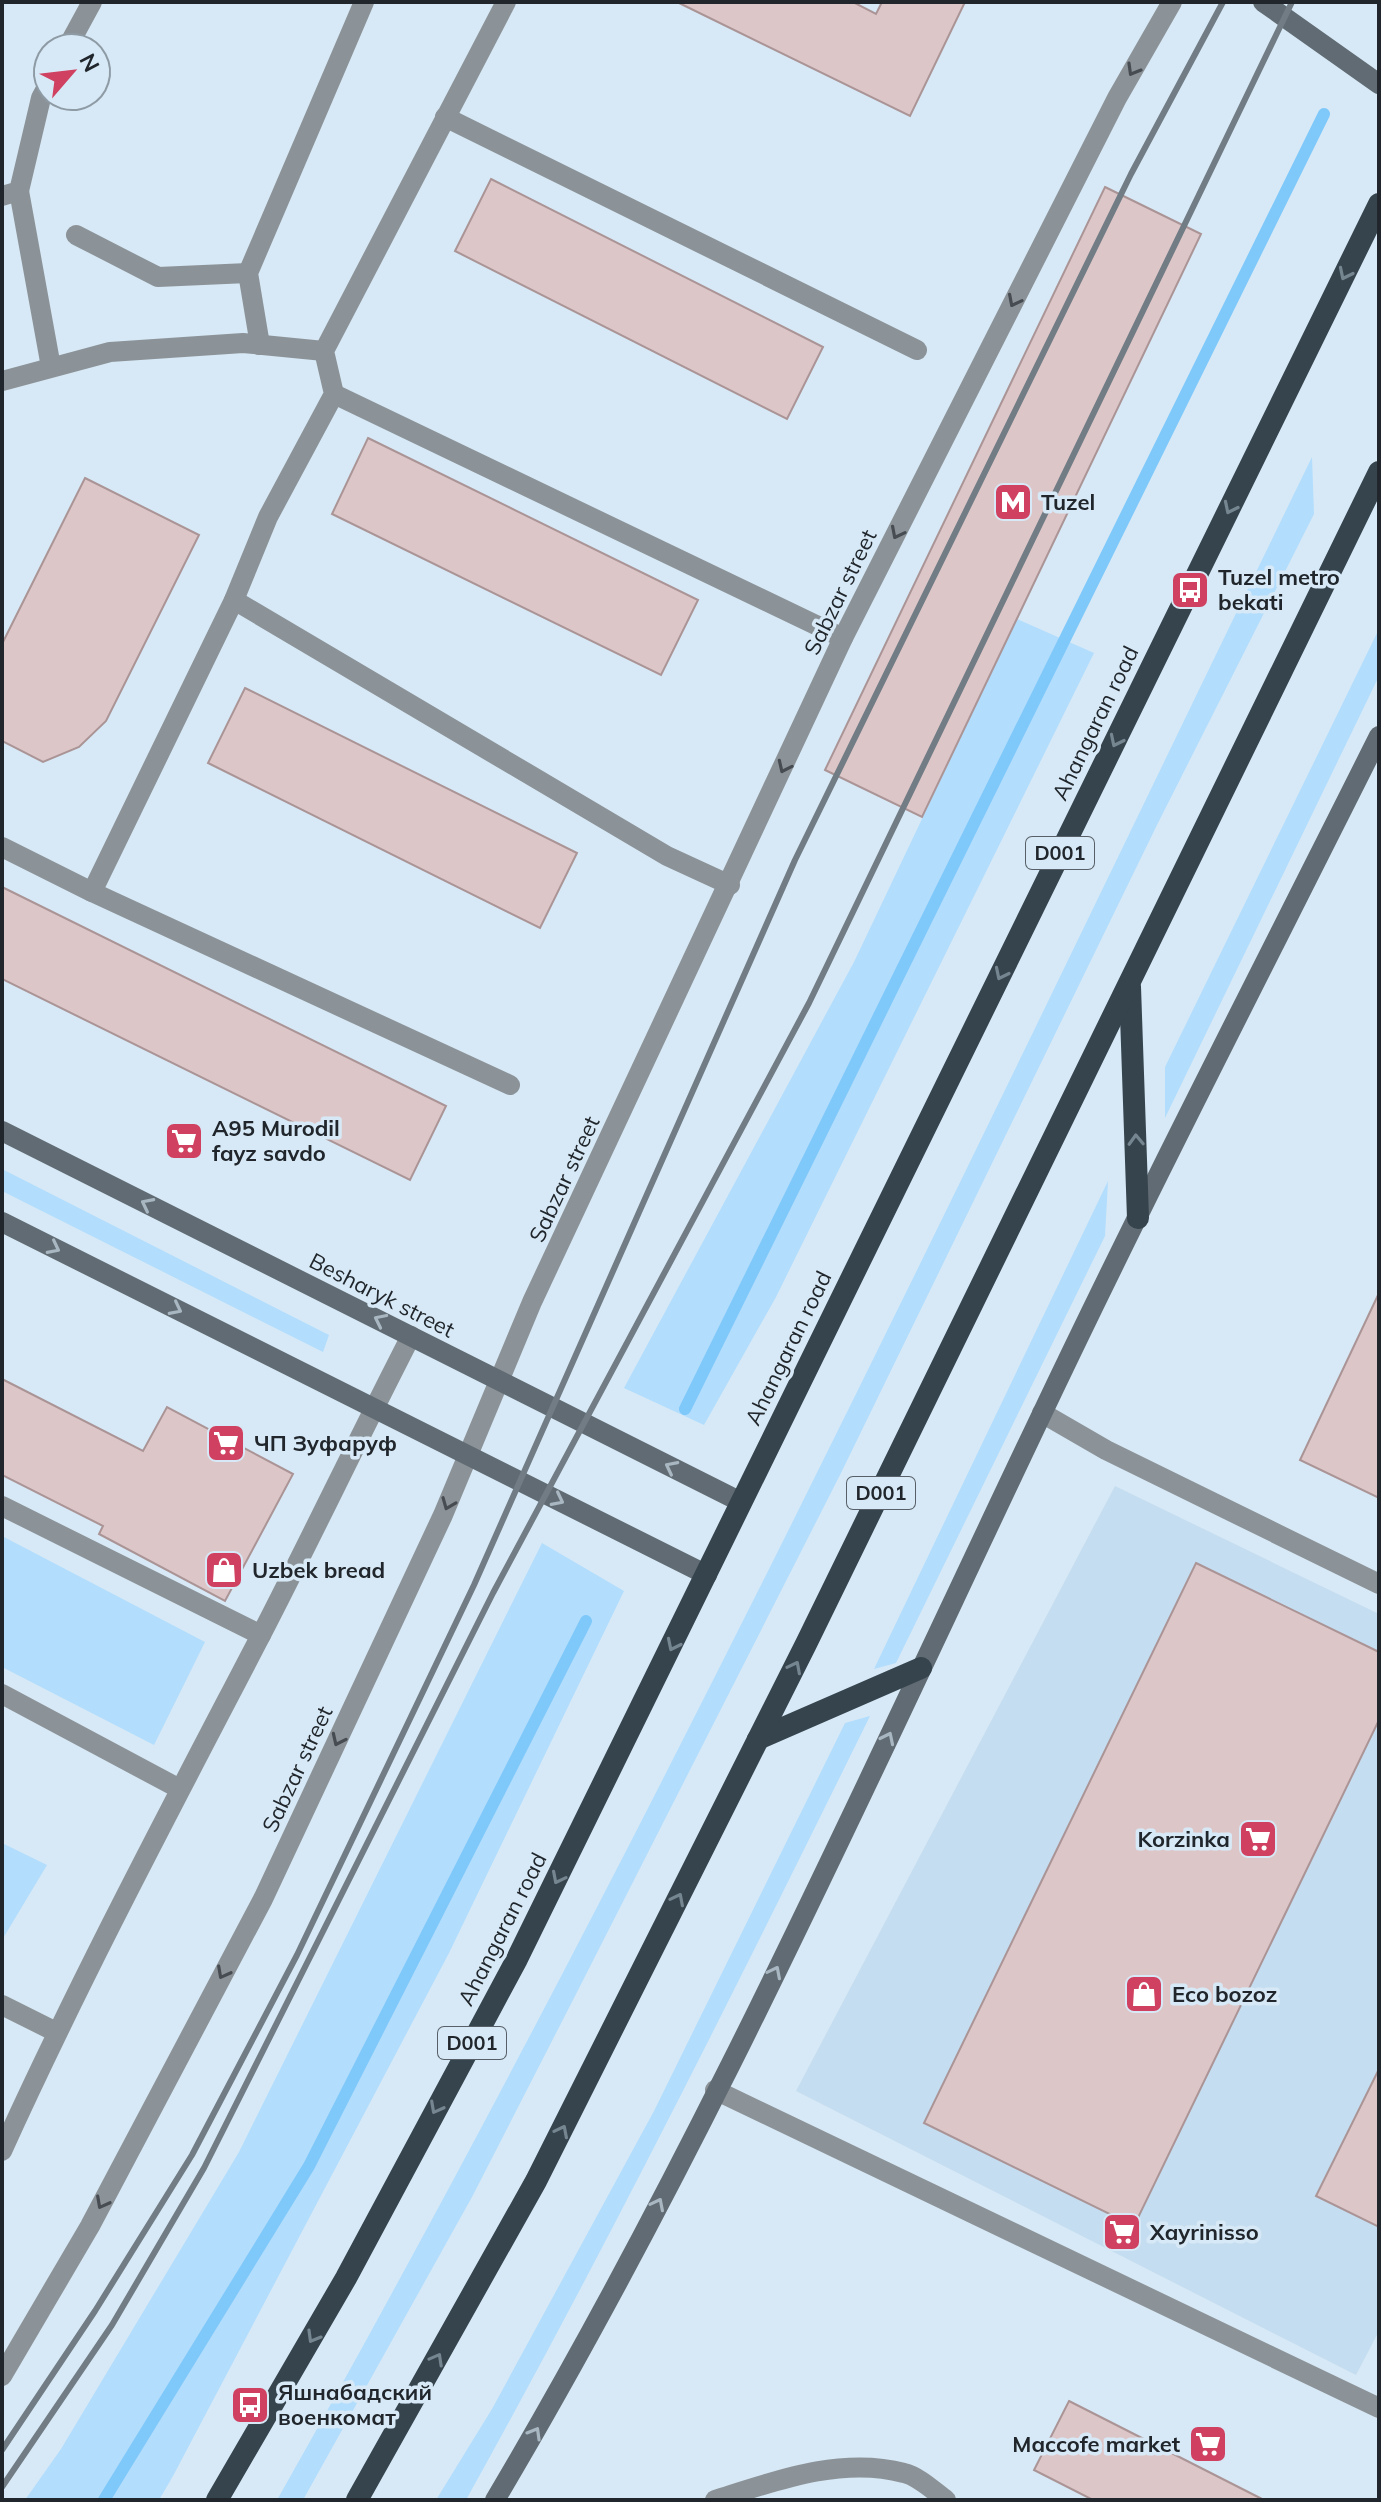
<svg xmlns="http://www.w3.org/2000/svg" width="1381" height="2502" viewBox="0 0 1381 2502" font-family="Mulish,sans-serif">
  <rect width="100%" height="100%" fill="#d7e9f6"/>
  <path fill="#c5ddf0" d="M1115,1486L1379,1614V2331L1356,2375L796,2091Z"/>
  <g fill="#b2ddfd">
    <path d="M1312,457L1314,514L1157,825L841,1473L573,2000L472,2197L303,2500H277C653,1835 978,1143 1312,457Z"/>
    <path d="M1017,619L1094,653L776,1297L704,1425L624,1388L854,962Z"/>
    <path d="M1379,629V676L1165,1118V1067Z"/>
    <path d="M2,1169L329,1335L323,1352L2,1191Z"/>
    <path d="M1108,1181L1105,1236L896,1663L874,1669Z"/>
    <path d="M2,1536L205,1642L154,1745L2,1667Z"/>
    <path d="M542,1543L624,1591L449,1953L173,2476L159,2500H25L61,2449L239,2152Z"/>
    <path d="M870,1716C740,1980 609,2243 466,2500H436L492,2409L654,2111L845,1723Z"/>
    <path d="M2,1843L47,1865L2,1940Z"/>
  </g>
  <g fill="none" stroke-linecap="round" stroke-linejoin="round">
    <g stroke="#7fc8fa" stroke-width="12">
      <path d="M685,1409L1324,114"/>
      <path d="M104,2500L309,2166L586,1621"/>
    </g>
  </g>
  <g fill="#ddc6c8" stroke="#aa9496" stroke-width="2">
    <path d="M677,2H853L876,14L882,2H965L910,116Z"/>
    <path d="M491,179L823,347L787,419L455,251Z"/>
    <path d="M1105,187L1201,234L922,817L825,770Z"/>
    <path d="M368,438L698,600L661,675L332,514Z"/>
    <path d="M85,478L199,535L106,721L79,747L43,762L2,741V644Z"/>
    <path d="M245,688L577,853L540,928L208,763Z"/>
    <path d="M2,887L446,1106L410,1180L2,979Z"/>
    <path d="M1379,1293V1498L1300,1460Z"/>
    <path d="M2,1379L143,1451L167,1407L293,1474L225,1601L99,1534L103,1526L2,1475Z"/>
    <path d="M1196,1563L1379,1652V1720L1134,2226L924,2123Z"/>
    <path d="M1379,2069V2227L1316,2196Z"/>
    <path d="M1069,2401L1264,2500H1093L1034,2470Z"/>
  </g>
  <g fill="none" stroke-linecap="round" stroke-linejoin="round">
    <g stroke="#8c9398" stroke-width="20">
      <path d="M445,117L917,350"/>
      <path d="M19,191L51,367"/>
      <path d="M76,235L158,277L248,273"/>
      <path d="M260,345L248,273L364,2"/>
      <path d="M2,381L110,352L243,343L324,351"/>
      <path d="M334,394L843,638"/>
      <path d="M234,600L667,856L730,885"/>
      <path d="M2,847L92,892L510,1085"/>
      <path d="M92,892L234,600L268,517L334,394L324,351L506,2"/>
      <path d="M1042,1413L1106,1450L1379,1584"/>
      <path d="M2,1506L261,1635"/>
      <path d="M2,1694L178,1788"/>
      <path d="M2,2005L56,2032"/>
      <path d="M2,2151C82,1975 172,1806 261,1635C312,1536 360,1435 411,1336"/>
      <path d="M715,2500C775,2481 841,2456 904,2473C918,2476 934,2491 946,2500"/>
    </g>
    <g stroke="#8c9398" stroke-width="20">
      <path d="M67,48L92,2"/>
      <path d="M2,196L19,191L41,98L48,85"/>
      <path d="M715,2090L1379,2408"/>
    </g>
    <path stroke="#8c9398" stroke-width="20" d="M2,2376L90,2226L263,1899L443,1515L532,1302L843,638L1117,98L1172,2"/>
    <g stroke="#616b73" stroke-width="20">
      <path d="M1263,2L1379,84"/>
      <path d="M2,1131L741,1502"/>
      <path d="M2,1222L707,1575"/>
      <path d="M495,2500C701,2153 866,1783 1039,1420C1148,1190 1265,964 1379,736"/>
    </g>
    <g stroke="#36444e" stroke-width="22">
      <path d="M1130,987L1138,1218"/>
      <path d="M758,1739L921,1668"/>
      <path d="M217,2500L346,2278L517,1959L1379,204"/>
      <path d="M357,2500L536,2181L806,1644L1379,472"/>
    </g>
    <g stroke="#717c85" stroke-width="6">
      <path d="M2,2450L95,2311L192,2155L297,1955L474,1585L795,860L1131,174L1223,2"/>
      <path d="M2,2487L112,2325L204,2168L493,1593L809,1003L1292,2"/>
    </g>
  </g>
  <defs><path id="oneway-chevron" d="M-2-3.5L2.5 0L-2 3.5" fill="none" stroke-width="1.6" stroke-linecap="round" stroke-linejoin="round" transform="scale(2)"/></defs>
  <g stroke="#464c51">
    <use href="#oneway-chevron" transform="translate(1133 70) rotate(120)"/>
    <use href="#oneway-chevron" transform="translate(1014 301) rotate(117)"/>
    <use href="#oneway-chevron" transform="translate(897 533) rotate(117)"/>
    <use href="#oneway-chevron" transform="translate(784 767) rotate(115)"/>
    <use href="#oneway-chevron" transform="translate(448 1504) rotate(112)"/>
    <use href="#oneway-chevron" transform="translate(338 1740) rotate(115)"/>
    <use href="#oneway-chevron" transform="translate(223 1973) rotate(118)"/>
    <use href="#oneway-chevron" transform="translate(102 2203) rotate(118)"/>
  </g>
  <g stroke="#768691">
    <use href="#oneway-chevron" transform="translate(1345 274) rotate(116)"/>
    <use href="#oneway-chevron" transform="translate(1230 508) rotate(116)"/>
    <use href="#oneway-chevron" transform="translate(1116 741) rotate(116)"/>
    <use href="#oneway-chevron" transform="translate(1001 974) rotate(116)"/>
    <use href="#oneway-chevron" transform="translate(1136 1140) rotate(-92)"/>
    <use href="#oneway-chevron" transform="translate(673 1645) rotate(116)"/>
    <use href="#oneway-chevron" transform="translate(795 1667) rotate(-63)"/>
    <use href="#oneway-chevron" transform="translate(558 1878) rotate(117)"/>
    <use href="#oneway-chevron" transform="translate(678 1899) rotate(-63)"/>
    <use href="#oneway-chevron" transform="translate(436 2108) rotate(118)"/>
    <use href="#oneway-chevron" transform="translate(562 2131) rotate(-63)"/>
    <use href="#oneway-chevron" transform="translate(313 2337) rotate(120)"/>
    <use href="#oneway-chevron" transform="translate(437 2359) rotate(-61)"/>
  </g>
  <g stroke="#a8b7c2">
    <use href="#oneway-chevron" transform="translate(147 1204) rotate(-153)"/>
    <use href="#oneway-chevron" transform="translate(54 1248) rotate(27)"/>
    <use href="#oneway-chevron" transform="translate(176 1309) rotate(27)"/>
    <use href="#oneway-chevron" transform="translate(380 1320) rotate(-154)"/>
    <use href="#oneway-chevron" transform="translate(671 1467) rotate(-153)"/>
    <use href="#oneway-chevron" transform="translate(558 1500) rotate(27)"/>
    <use href="#oneway-chevron" transform="translate(888 1738) rotate(-64)"/>
    <use href="#oneway-chevron" transform="translate(775 1972) rotate(-63)"/>
    <use href="#oneway-chevron" transform="translate(658 2204) rotate(-63)"/>
    <use href="#oneway-chevron" transform="translate(535 2433) rotate(-60)"/>
  </g>
  <defs>
    <symbol id="metro-square" viewBox="-11 -11 22 22"><rect x="-9" y="-9" width="18" height="18" rx="4" fill="#d04060" stroke="#d7e9f6"/><path d="M-5.5 5V-5H-3L0 0L3-5H5.5V5H3V-.5L0 4L-3-.5V5Z" fill="#fff"/></symbol>
    <symbol id="bus-square" viewBox="-11 -11 22 22"><rect x="-9" y="-9" width="18" height="18" rx="4" fill="#d04060" stroke="#d7e9f6"/><path d="M-5-6H5V4H4V6H2V4H-2V6H-4V4H-5ZM-3.5-4V0h7V-4ZM-3.5 1.2v1.5H-2V1.2ZM2 1.2v1.5H3.5V1.2Z" fill="#fff"/></symbol>
    <symbol id="supermarket-square" viewBox="-11 -11 22 22"><rect x="-9" y="-9" width="18" height="18" rx="4" fill="#d04060" stroke="#d7e9f6"/><path d="M-6-5.5h2.5l.6 2H6L4.5 2H-2.5L-4.4-4H-6ZM-1.5 3.2a1.3 1.3 0 1 0 .1 0ZM3 3.2a1.3 1.3 0 1 0 .1 0Z" fill="#fff"/></symbol>
    <symbol id="shop-square" viewBox="-11 -11 22 22"><rect x="-9" y="-9" width="18" height="18" rx="4" fill="#d04060" stroke="#d7e9f6"/><path d="M-5-2.5h2.3a2.7 3.5 0 0 1 5.4 0H5L5.5 6h-11ZM-1.5-2.5h3a1.5 2.3 0 0 0-3 0Z" fill="#fff"/></symbol>
  </defs>
  <g fill-rule="evenodd">
    <use href="#metro-square" x="991" y="480" width="44" height="44"/>
    <use href="#bus-square" x="1168" y="568" width="44" height="44"/>
    <use href="#supermarket-square" x="162" y="1119" width="44" height="44"/>
    <use href="#supermarket-square" x="204" y="1421" width="44" height="44"/>
    <use href="#shop-square" x="202" y="1548" width="44" height="44"/>
    <use href="#supermarket-square" x="1236" y="1817" width="44" height="44"/>
    <use href="#shop-square" x="1122" y="1972" width="44" height="44"/>
    <use href="#supermarket-square" x="1100" y="2210" width="44" height="44"/>
    <use href="#bus-square" x="228" y="2383" width="44" height="44"/>
    <use href="#supermarket-square" x="1186" y="2422" width="44" height="44"/>
  </g>
  <g text-anchor="middle" stroke-width="7" stroke-linejoin="round" paint-order="stroke">
    <g fill="#d7e9f6" stroke="#576068" stroke-width="2">
      <rect x="1026" y="837" width="68" height="32" rx="6"/>
      <rect x="847" y="1477" width="68" height="32" rx="6"/>
      <rect x="438" y="2027" width="68" height="32" rx="6"/>
    </g>
    <g font-size="20" font-weight="bold" fill="#20262b">
      <text x="1060" y="860">D001</text>
      <text x="881" y="1500">D001</text>
      <text x="472" y="2050">D001</text>
    </g>
    <g font-size="22" font-weight="bold" fill="#20262b" stroke="#d7e9f6" text-anchor="start">
      <text x="1041" y="510">Tuzel</text>
      <text x="1218" y="585">Tuzel metro<tspan x="1218" dy="25">bekati</tspan></text>
      <text x="212" y="1136">A95 Murodil<tspan x="212" dy="25">fayz savdo</tspan></text>
      <text x="254" y="1451">ЧП Зуфаруф</text>
      <text x="252" y="1578">Uzbek bread</text>
      <text x="1230" y="1847" text-anchor="end">Korzinka</text>
      <text x="1172" y="2002">Eco bozoz</text>
      <text x="1150" y="2240">Xayrinisso</text>
      <text x="278" y="2400">Яшнабадский<tspan x="278" dy="25">военкомат</tspan></text>
      <text x="1180" y="2452" text-anchor="end">Maccofe market</text>
    </g>
    <g font-size="22" fill="#20262b" stroke="#d7e9f6">
      <text transform="translate(840 592) rotate(-64)" y="8">Sabzar street</text>
      <text transform="translate(1095 723) rotate(-64)" y="8">Ahangaran road</text>
      <text transform="translate(564 1179) rotate(-65)" y="8">Sabzar street</text>
      <text transform="translate(382 1295) rotate(27)" y="8">Besharyk street</text>
      <text transform="translate(788 1348) rotate(-64)" y="8">Ahangaran road</text>
      <text transform="translate(297 1769) rotate(-65)" y="8">Sabzar street</text>
      <text transform="translate(502 1929) rotate(-63)" y="8">Ahangaran road</text>
    </g>
  </g>
  <rect width="1381" height="2502" fill="none" stroke="#20262b" stroke-width="8"/>
  <g transform="translate(72 72) rotate(62)"><circle r="38" fill="#d7e9f6" stroke="#8e9ba5" stroke-width="2"/>
  <path d="M0-6L14 30L0 20L-14 30Z" fill="#d04060"/>
  <text y="-12" font-size="22" font-weight="bold" text-anchor="middle" fill="#20262b">N</text>
  </g>
</svg>
